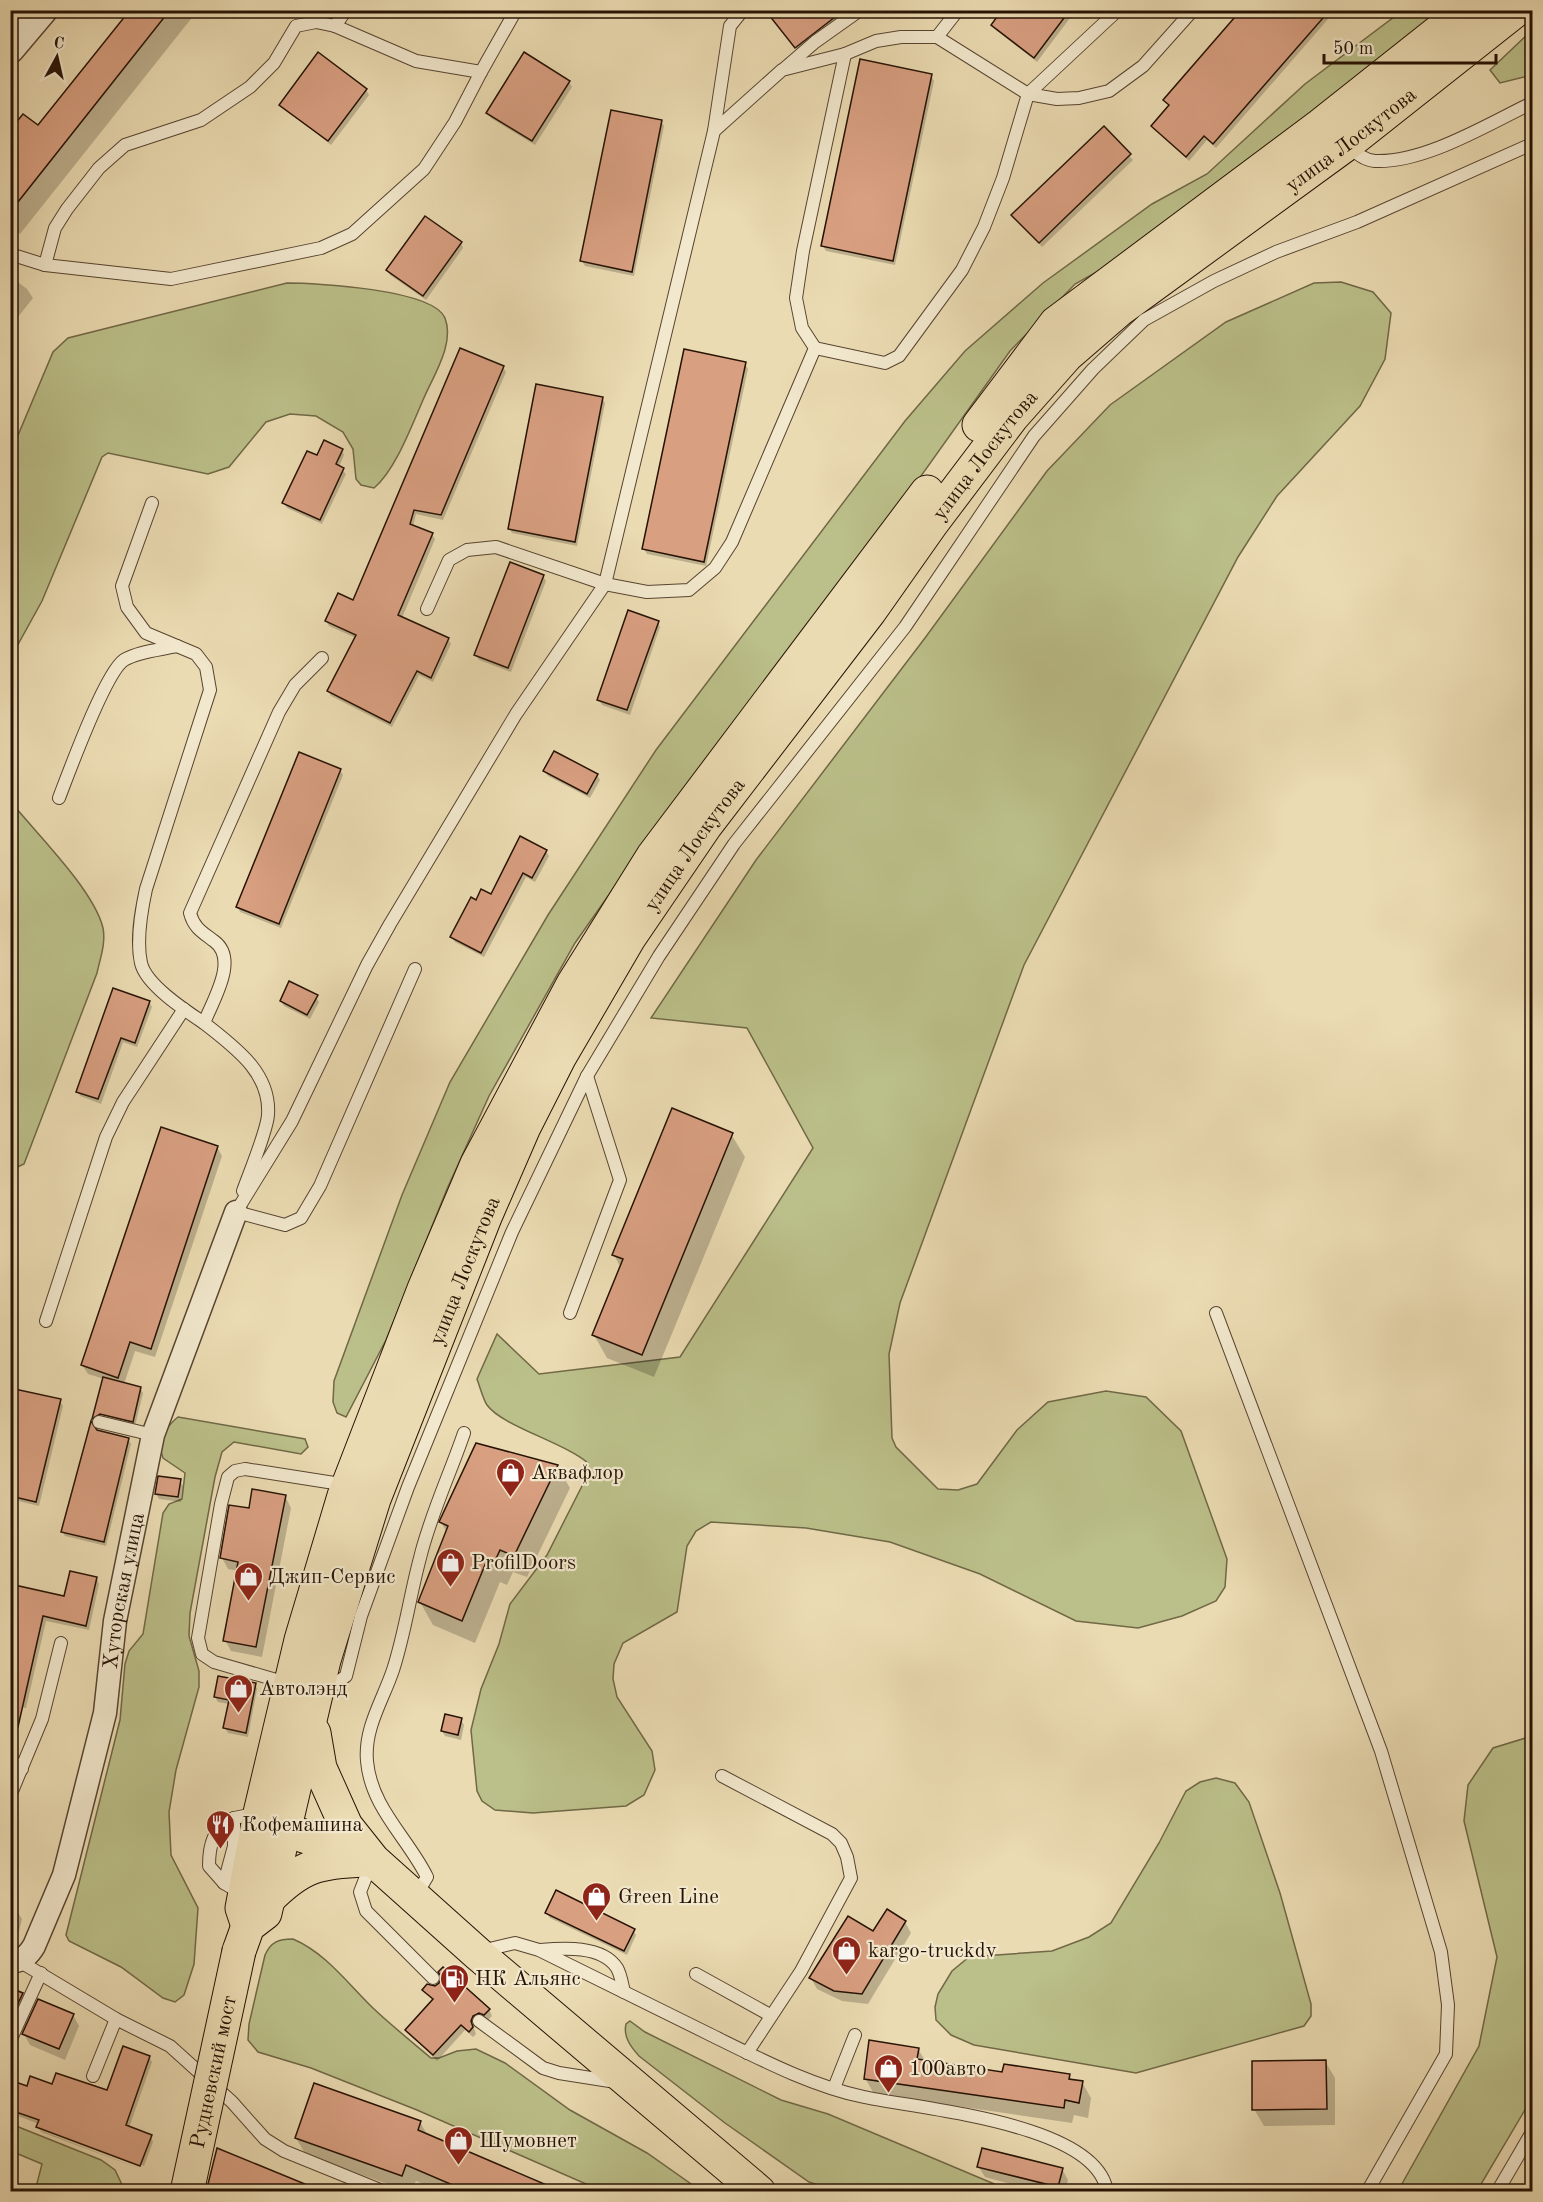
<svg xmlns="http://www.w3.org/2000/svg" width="1543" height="2202" viewBox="0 0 1543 2202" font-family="'Old Standard TT',serif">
  <rect width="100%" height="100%" fill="#ebdbb2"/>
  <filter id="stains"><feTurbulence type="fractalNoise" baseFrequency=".00333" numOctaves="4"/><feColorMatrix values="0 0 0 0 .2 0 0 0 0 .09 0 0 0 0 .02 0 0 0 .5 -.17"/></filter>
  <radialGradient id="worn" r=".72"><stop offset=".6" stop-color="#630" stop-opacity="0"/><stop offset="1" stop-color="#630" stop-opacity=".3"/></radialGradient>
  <g fill="#bbbf89" stroke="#706846" stroke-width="1.5">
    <path d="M1402,11H1437L1398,47L1132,252L1075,284L1010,351L795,653L682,791L575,943L489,1096L447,1189L386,1340L346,1417L337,1413L333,1402L334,1381L402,1195L450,1082L548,915L656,750L905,421L965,351L1043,283L1152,204L1207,174L1305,84Z"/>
    <path d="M1532,30V75L1500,83L1490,70Z"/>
    <path d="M1341,282L1373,292L1391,313L1385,359L1360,406L1277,496L1238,557L1024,965L900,1303L889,1354L892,1438L896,1447L938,1489L958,1490L977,1484L1017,1430L1048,1402L1106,1391L1146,1397L1181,1431L1227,1559L1225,1587L1216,1601L1182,1616L1138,1628L1076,1621L980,1574L890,1542L806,1528L711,1522L696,1531L687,1546L677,1612L623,1643L614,1664L613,1679L617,1697L652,1751L655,1770L644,1795L626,1806L533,1813L495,1810L482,1801L477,1791L471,1730L481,1689L499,1644L510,1604L547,1555L582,1486L588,1463C563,1442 502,1426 487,1405C483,1399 480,1387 477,1379L497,1334L539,1374L680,1357L813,1148L747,1028L651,1018L756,860L925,638L1047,471L1110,405L1226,322L1314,283Z"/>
    <path d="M287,283C315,283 433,289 445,318C455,344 433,376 423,400C412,425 395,471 374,488L361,485L356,479L353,449L343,432L316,416L290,414L266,422L229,467L208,474L108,453L102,457L42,601L11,657V452L53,352L68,338Z"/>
    <path d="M11,802C36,833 94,890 103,928C106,943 100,959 97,973L24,1164L11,1170L10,973L15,950L10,910Z"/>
    <path d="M178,1417L305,1439L308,1447L301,1454L234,1442L222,1452L215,1477L190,1613L189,1636L199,1671V1687L176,1770L169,1812L171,1855L198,1908L194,1964L184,1995L175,2002L163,1998L121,1967L69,1941L66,1935L120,1720L125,1664L129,1651L143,1634L163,1513L169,1504L182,1499L185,1473L163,1458C157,1444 166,1426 178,1417Z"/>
    <path d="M1532,1736V2098L1477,2191H1398L1479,2046L1497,1957L1464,1821L1468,1785L1493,1748Z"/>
    <path d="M1216,1778L1235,1783L1249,1802L1280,1893L1311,2004V2016L1304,2026L1136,2073L974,2045L951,2035L936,2020L935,2007L938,1994L952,1971L969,1957L1052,1951L1089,1937L1111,1923L1159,1843L1186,1791L1200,1782Z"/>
    <path d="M293,1939C326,1953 348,1984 374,2009C392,2026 412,2042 431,2058H439L457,2051L476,2049L505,2063L570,2110L647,2153L701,2191H602L417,2110L311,2068L258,2052L248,2040L249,2024L265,1955C271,1942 278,1939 293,1939Z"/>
    <path d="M630,2021L645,2032L781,2100L828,2114L1011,2191L839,2192L809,2182L725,2123L639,2056C631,2047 623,2037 626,2024Z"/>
    <path d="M11,2124L101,2160L115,2170L125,2191H35L42,2164L11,2151Z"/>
  </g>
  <g fill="#0003">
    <path d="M131,10H198L20,234L10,227V132L38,127Z"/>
    <path d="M439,10H456L450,19Z"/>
    <path d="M765,10H853L799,52Z"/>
    <path d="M1004,10H1076L1037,62L996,30L993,25Z"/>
    <path d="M1243,10H1336L1216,148L1207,140L1189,161L1153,127L1170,107L1165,100Z"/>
    <path d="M931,76L934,81L895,265L826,251L823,246Z"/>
    <path d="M569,82L572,87L535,145L491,118L488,113Z"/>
    <path d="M366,90L369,95L331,145L281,105Z"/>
    <path d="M661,121L664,126L634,276L585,266L582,261Z"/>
    <path d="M1103,128L1133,160L1042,247L1013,215Z"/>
    <path d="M461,243L463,248L426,300L390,275L387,270Z"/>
    <path d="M10,276L27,289L33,298L10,327Z"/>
    <path d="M745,364L748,369L706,566L647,554L644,549Z"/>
    <path d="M503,367L506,372L443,520L416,514L413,526L432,534L435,539L402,618L448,639L451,644L433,682L419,675L392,727L331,696L328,691L356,638L329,626L326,621L354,602Z"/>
    <path d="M602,398L605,403L577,546L512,533L509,528Z"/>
    <path d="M342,450L344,455L339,467L346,474L322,524L287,508L284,503L318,457Z"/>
    <path d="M543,576L546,581L511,672L479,660L476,655Z"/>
    <path d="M658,622L660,627L630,715L602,705L599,700Z"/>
    <path d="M340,770L343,775L281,928L240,912L238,907Z"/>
    <path d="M545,771L597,775L600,780L590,798L548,776Z"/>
    <path d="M546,851L549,856L535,882L526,877L484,957L455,942L452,937L477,902L491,896Z"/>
    <path d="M316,997L319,1002L310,1019L284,1006L281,1001Z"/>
    <path d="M149,1002L152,1007L137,1047L123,1042L101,1104L80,1096L78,1091Z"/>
    <path d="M731,1134L745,1157L654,1377L607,1358L594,1335L621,1268L614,1255Z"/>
    <path d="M217,1147L222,1156L155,1357L135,1351L124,1384L140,1388L143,1393L135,1426L96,1423L93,1418L104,1379L88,1374L82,1365Z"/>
    <path d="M10,1389L60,1401L63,1406L39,1506L10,1499Z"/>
    <path d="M96,1431L128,1439L131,1444L106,1546L65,1536L62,1531Z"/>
    <path d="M557,1466L570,1488L527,1577L513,1572L507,1585L500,1582L475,1643L433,1625L420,1602L447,1533L441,1522Z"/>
    <path d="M180,1481L183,1486L181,1502L159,1499L156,1494Z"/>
    <path d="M285,1496L291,1508L262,1657L231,1651L225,1640L238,1571L228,1569L222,1558L250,1510Z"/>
    <path d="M97,1579L99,1584L89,1630L46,1621L26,1708L10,1705V1585L66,1598Z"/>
    <path d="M255,1684L257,1689L248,1737L228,1733L225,1728L229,1704L218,1702L215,1697Z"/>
    <path d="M461,1720L464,1725L461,1740L445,1736L442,1731Z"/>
    <path d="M10,1907L15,1908L22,1919L16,1944L10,1942Z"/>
    <path d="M547,1913L633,1930L636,1935L627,1955L550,1918Z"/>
    <path d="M905,1922L911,1933L868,2004L842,2001L817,1989L811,1978L873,1933Z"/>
    <path d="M440,1984L489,2009L492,2016L488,2020L476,2022L474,2028L476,2034L473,2037L465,2030L437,2061L407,2031L433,2001L424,1990Z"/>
    <path d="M10,1987L23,1992L26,1997L10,2030Z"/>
    <path d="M73,2015L79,2026L65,2060L30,2045L24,2034Z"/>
    <path d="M918,2049L926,2062L1004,2074L1069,2075L1072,2081L1082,2082L1091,2098L1088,2118L1074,2115L1072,2123L874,2094L865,2078Z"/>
    <path d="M149,2057L152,2062L129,2128L151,2137L153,2142L144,2166L40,2127V2130L143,2170L41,2132L38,2127L39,2124L10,2113V2081L28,2088L53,2086L108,2092Z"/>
    <path d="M1325,2061L1335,2078V2125L1264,2126L1254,2109Z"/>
    <path d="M420,2122L428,2136L559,2192H440L416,2181L410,2192L306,2155L296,2138Z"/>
    <path d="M978,2166L1062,2169L1068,2180L1065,2192H1040L985,2177Z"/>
  </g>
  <g fill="#d89f81" stroke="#261204" stroke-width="1.5">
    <path d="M130,10H170L10,212V130L23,114L38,125Z"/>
    <path d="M765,10H844L795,48Z"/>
    <path d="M1002,10H1070L1034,58L991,25Z"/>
    <path d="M1241,10H1330L1213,144L1204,136L1186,157L1151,126L1169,105L1163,100Z"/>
    <path d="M318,52L367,89L328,141L279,105Z"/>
    <path d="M524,52L570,81L532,141L486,113Z"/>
    <path d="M860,59L932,74L893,261L821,246Z"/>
    <path d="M611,110L662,120L632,272L580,261Z"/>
    <path d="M1104,126L1131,154L1039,243L1011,215Z"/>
    <path d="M425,216L462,242L423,296L386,270Z"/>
    <path d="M460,348L504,366L441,515L414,510L410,524L433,533L398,615L449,638L431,678L417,671L390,723L327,691L356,635L325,621L338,593L353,600Z"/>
    <path d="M684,349L746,362L704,562L642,549Z"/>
    <path d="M536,384L603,397L575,542L508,529Z"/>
    <path d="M324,440L343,449L336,464L344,468L320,520L282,503L307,451L317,455Z"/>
    <path d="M510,562L544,575L508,668L474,655Z"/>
    <path d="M628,610L659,621L627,710L597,700Z"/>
    <path d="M554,751L598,774L587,794L543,771Z"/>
    <path d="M299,752L341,769L279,924L236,907Z"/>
    <path d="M520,836L547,850L532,878L523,873L481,953L450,937L471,897L476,900L481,889L491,894Z"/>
    <path d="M289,981L318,995L307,1015L280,1001Z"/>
    <path d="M113,988L150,1001L135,1043L121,1038L98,1099L76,1092Z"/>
    <path d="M672,1108L733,1133L642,1355L592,1335L623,1259L612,1255Z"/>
    <path d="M161,1127L218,1146L151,1349L130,1342L118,1378L81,1365Z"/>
    <path d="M103,1377L141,1387L133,1422L100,1414L92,1419Z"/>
    <path d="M10,1388L61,1399L36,1502L10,1496Z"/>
    <path d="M91,1421L97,1430L129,1438L104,1542L61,1532Z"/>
    <path d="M476,1443L558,1465L514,1556L500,1550L494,1563L487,1560L462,1621L418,1602L448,1526L439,1522Z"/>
    <path d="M158,1476L181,1479L178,1497L155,1494Z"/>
    <path d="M252,1489L286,1495L256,1647L223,1641L238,1562L220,1558L229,1505L249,1508Z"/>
    <path d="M70,1571L97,1577L86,1626L43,1616L18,1727L10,1726V1584L64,1596Z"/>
    <path d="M218,1676L256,1683L246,1733L223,1728L229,1700L214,1697Z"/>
    <path d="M445,1714L462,1718L458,1735L441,1731Z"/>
    <path d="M556,1890L635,1929L624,1951L545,1913Z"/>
    <path d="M887,1909L906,1921L862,1994L834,1991L809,1978L848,1916L873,1931Z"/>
    <path d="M443,1967L490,2009L484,2015L479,2013L473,2016L471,2021L473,2027L469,2032L461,2025L433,2055L405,2030L433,1999L422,1990L427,1984L435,1986L439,1983L441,1976L438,1972Z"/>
    <path d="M10,1988L23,1993L10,2020Z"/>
    <path d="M38,1999L74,2014L59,2049L22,2034Z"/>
    <path d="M869,2040L919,2048L917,2059L1002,2072L1004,2064L1070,2074L1069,2079L1083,2081L1079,2103L1065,2100L1064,2108L864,2079Z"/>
    <path d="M123,2046L150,2056L126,2125L152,2135L140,2166L36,2127L39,2120L10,2110V2080L27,2086L30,2076L52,2084L56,2073L107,2090Z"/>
    <path d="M1326,2060L1327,2109L1252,2110V2061Z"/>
    <path d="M314,2083L421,2121L418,2130L563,2192H469L406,2165L402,2176L295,2138Z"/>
    <path d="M217,2148L322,2191L321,2192H206Z"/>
    <path d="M982,2148L1063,2168L1058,2187L977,2167Z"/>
  </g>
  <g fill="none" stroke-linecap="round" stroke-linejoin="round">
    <defs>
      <g id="service">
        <path d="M335,26L346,10"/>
        <path d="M937,37L958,10"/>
        <path d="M785,68L815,42L860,10"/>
        <path d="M714,131L730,26L743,10"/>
        <path d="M1348,144C1355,153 1364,160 1375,161C1425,163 1488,124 1532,103"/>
        <path d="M10,254L45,265L171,279L321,248L352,234L424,169L455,122L481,72"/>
        <path d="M45,265L55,228L67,209L99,168L125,145L201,120L250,87L274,63L296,26L316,22L335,26L416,61L481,72L516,10"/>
        <path d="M815,348L885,363L899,356L962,270L984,227L1003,178L1028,94L1118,10"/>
        <path d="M152,503L122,586L127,607L146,633L196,654L206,667L210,690L146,889C141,912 136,940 141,963C146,985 186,1011 204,1023"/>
        <path d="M427,609L449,560L467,550L496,547L605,584L647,592L689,590L715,568L732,542L815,348L802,328L796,298L803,251L845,54"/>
        <path d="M59,798C69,772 105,673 124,660C139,651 160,650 177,646"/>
        <path d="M243,1191C249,1174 267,1131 268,1115C271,1072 234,1047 204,1023C213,1000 239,959 214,941C202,932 194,928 190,913L279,712L295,685L322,658"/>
        <path d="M236,1212L292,1121L367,965L390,924L516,714L605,584L714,131L782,70L845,54L876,41L901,37H937L1028,94L1057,99L1079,98L1109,91L1143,66L1193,10"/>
        <path d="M236,1212L285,1225L301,1218L320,1186L415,969"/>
        <path d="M570,1313L620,1180L587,1076"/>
        <path d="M1216,1313L1381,1751L1441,1952L1448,2005L1446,2054L1367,2192"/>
        <path d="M46,1321L106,1137L123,1102L184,1009"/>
        <path d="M99,1422L153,1435"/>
        <path d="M290,1684L214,1662L202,1654L198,1638L221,1504L228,1477L235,1471L245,1469L347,1485"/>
        <path d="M322,1688L328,1689L346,1676L361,1616L408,1487L512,1232L587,1076L659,956L734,844L905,627L1034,436L1093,369L1144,320L1214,281L1276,252L1357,222L1532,144"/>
        <path d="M10,1759L22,1769"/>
        <path d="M722,1776L832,1834L841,1843L847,1857L851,1878L801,1971L747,2053"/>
        <path d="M10,1796L42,1719L61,1643"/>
        <path d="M371,1864L360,1892L366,1911L433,1978"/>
        <path d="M224,1883L209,1866C209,1845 213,1828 234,1818"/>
        <path d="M244,1895L224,1883L234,1846V1818L259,1813"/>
        <path d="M415,1897L427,1877C408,1838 371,1808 367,1761C364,1728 383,1700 393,1670C405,1633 410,1595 420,1558C430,1516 450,1474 464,1433"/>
        <path d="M540,1950C563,1948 602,1945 617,1968C621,1975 622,1984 624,1992"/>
        <path d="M481,1951L515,1943L539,1950C596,1978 653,2006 709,2034C758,2058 811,2086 864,2097C919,2109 1098,2123 1107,2192"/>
        <path d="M19,1961L116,2019L170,2046L232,2102L265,2139L284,2151L385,2192"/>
        <path d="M696,1974L770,2015"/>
        <path d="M479,2021L543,2068L559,2073L616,2082"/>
        <path d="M10,2041L41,1973"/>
        <path d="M93,2076L116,2019"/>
        <path d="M834,2088L855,2035"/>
        <path d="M1497,2192L1532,2132"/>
      </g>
      <g id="minor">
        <path id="s1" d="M10,1962C22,1961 28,1956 34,1946L64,1875L105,1713L115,1621L153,1435L236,1212"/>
      </g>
      <path id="tertiary" d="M10,49L43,10"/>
      <g id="primary">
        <path d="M979,425L1056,323L1321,125L1466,10"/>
        <path d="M314,1733L320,1768L346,1826L373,1860L478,1954L759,2192"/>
        <path d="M263,1828L286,1830L371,1859"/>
        <path d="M268,1899C302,1865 318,1862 365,1860"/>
        <path d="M248,1926L242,1908L260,1813L301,1640L344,1496L424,1289L477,1164L573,984L653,856L927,492"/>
        <path id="s2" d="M239,1951L248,1926L265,1913L324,1660L374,1499L485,1217L524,1127L559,1058L629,938L706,825L870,611L932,523L1012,417L1067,355L1119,310L1348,143L1516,10"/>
      </g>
    </defs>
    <use href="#service" stroke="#574430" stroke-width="14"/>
    <use href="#minor" stroke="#574430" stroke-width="25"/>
    <use href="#tertiary" stroke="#574430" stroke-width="31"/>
    <use href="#primary" stroke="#261204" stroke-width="35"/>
    <use href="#service" stroke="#f2e8cd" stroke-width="12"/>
    <use href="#minor" stroke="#f2e8cd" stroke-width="22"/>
    <use href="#tertiary" stroke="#f2e8cd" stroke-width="28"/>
    <use href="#primary" stroke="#ebdbb2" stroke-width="33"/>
    <defs>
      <g id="primary-bridge">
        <path id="s3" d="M187,2192L239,1951"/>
      </g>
    </defs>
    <use href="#primary-bridge" stroke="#261204" stroke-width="35" stroke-linecap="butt"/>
    <use href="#primary-bridge" stroke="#ebdbb2" stroke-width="33"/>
  </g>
  <defs>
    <symbol id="shop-pin" viewBox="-11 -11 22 30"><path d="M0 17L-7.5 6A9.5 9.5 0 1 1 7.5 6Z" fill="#8f2418" stroke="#f2e8cd"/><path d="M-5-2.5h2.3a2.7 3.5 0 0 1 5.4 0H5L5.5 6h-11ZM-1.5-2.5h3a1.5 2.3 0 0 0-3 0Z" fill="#fff"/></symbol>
    <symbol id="restaurant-pin" viewBox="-11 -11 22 30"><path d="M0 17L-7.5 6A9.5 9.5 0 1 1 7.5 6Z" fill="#8f2418" stroke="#f2e8cd"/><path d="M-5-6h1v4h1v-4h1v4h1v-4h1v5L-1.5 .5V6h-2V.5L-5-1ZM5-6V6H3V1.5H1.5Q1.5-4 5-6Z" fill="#fff"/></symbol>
    <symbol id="fuel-pin" viewBox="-11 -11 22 30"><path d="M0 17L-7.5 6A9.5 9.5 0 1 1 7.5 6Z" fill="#8f2418" stroke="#f2e8cd"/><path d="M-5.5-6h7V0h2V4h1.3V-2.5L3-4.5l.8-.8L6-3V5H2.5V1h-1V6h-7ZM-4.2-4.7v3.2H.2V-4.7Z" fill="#fff"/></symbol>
  </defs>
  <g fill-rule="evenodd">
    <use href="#shop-pin" x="494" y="1456" width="33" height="45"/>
    <use href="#shop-pin" x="434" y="1546" width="33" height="45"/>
    <use href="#shop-pin" x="232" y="1560" width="33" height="45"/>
    <use href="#shop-pin" x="222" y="1672" width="33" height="45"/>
    <use href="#restaurant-pin" x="204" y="1808" width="33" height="45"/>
    <use href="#shop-pin" x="580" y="1880" width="33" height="45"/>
    <use href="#shop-pin" x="830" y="1934" width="33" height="45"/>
    <use href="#fuel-pin" x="438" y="1962" width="33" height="45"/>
    <use href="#shop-pin" x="872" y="2052" width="33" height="45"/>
    <use href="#shop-pin" x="442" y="2124" width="33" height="45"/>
  </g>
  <g text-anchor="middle" stroke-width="4.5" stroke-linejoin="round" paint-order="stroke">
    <g font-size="21" fill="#261204" stroke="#f2e8cd">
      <text dy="7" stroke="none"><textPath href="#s2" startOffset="2180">улица Лоскутова</textPath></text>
      <text dy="7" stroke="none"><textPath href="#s2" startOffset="1694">улица Лоскутова</textPath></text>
      <text dy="7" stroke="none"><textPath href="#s2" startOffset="1208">улица Лоскутова</textPath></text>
      <text dy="7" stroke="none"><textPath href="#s2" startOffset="722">улица Лоскутова</textPath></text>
      <text dy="7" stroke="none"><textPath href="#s1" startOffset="398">Хуторская улица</textPath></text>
      <text dy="7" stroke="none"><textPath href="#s3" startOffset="123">Рудневский мост</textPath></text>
    </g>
    <g font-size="21" fill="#261204" stroke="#f2e8cd" text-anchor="start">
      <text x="531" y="1479">Аквафлор</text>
      <text x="471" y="1569">ProfilDoors</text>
      <text x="269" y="1583">Джип-Сервис</text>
      <text x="259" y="1695">Автолэнд</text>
      <text x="242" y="1831">Кофемашина</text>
      <text x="618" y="1903">Green Line</text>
      <text x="868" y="1957">kargo-truckdv</text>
      <text x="475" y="1985">НК Альянс</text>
      <text x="909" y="2075">100авто</text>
      <text x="479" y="2147">Шумовнет</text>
    </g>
  </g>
  <rect width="1543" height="2202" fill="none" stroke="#ebdbb2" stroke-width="36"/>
  <rect x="12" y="12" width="1519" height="2178" fill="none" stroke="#261204" stroke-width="3"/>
  <rect x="18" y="18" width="1507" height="2166" fill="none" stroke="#261204" stroke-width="1.5"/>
  <g transform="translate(57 57) rotate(8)" stroke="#f2e8cd" stroke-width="4.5" paint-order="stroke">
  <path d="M0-4.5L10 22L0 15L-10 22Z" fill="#261204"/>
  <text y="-9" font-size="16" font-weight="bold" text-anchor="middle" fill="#261204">С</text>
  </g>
  <path d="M1324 54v9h172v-9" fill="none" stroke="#261204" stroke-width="3"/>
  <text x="1333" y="54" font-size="18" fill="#261204" stroke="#f2e8cd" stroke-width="4.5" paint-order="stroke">50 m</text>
  <rect width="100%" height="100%" filter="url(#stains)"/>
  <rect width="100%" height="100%" fill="url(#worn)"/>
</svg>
